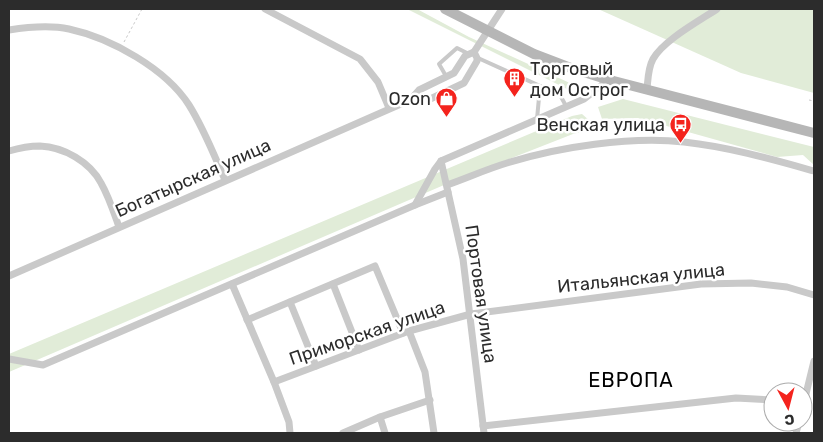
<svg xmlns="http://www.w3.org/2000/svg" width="823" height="442" viewBox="0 0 823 442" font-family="Rubik,sans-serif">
  <rect width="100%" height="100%" fill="#fff"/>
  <g fill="#e1ecd8">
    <path d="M407,9H417L469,37L572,84L567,89Z"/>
    <path d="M598,9H814V93L741,73Z"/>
    <path d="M623,99L814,147V165L803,155L777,157L638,118L602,119L598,107Z"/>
    <path d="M582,114L590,121L585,131L573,134L451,182L9,372V354L572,116Z"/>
  </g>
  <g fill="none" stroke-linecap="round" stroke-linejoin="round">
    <g stroke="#c9c9c9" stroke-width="1" stroke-dasharray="2.5 2.5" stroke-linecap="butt">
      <path d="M124,42L142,9"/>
      <path d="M809,100L814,101"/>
    </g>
    <g stroke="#c9c9c9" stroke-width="4">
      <path d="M478,58L560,95L566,106"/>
      <path d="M446,76L439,64L457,48L469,54"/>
      <path d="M537,119L540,87"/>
    </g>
    <g stroke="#c9c9c9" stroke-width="7">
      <path d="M265,9L360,59L378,82L389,108"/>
      <path d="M9,30C28,27 50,25 69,29C111,38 166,69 189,105C204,129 214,155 225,180"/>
      <path d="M647,89C648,79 648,68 653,59C664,40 699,21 717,9"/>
      <path d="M410,100L426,101L464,83L477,61V58L474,52"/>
      <path d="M9,151C19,148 29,146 40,146C64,147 90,162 101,183C109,197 114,213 119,227"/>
      <path d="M441,161L463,259L484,433"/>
      <path d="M447,185C467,178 487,169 507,163C558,147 631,136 684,142C729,147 771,159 814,171"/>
      <path d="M415,205L448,192"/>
      <path d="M9,276L410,100L419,90L454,73L465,56L474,52L502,9"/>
      <path d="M232,284L274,382L289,422L290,433"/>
      <path d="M333,284L359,350"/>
      <path d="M290,302L316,366"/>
      <path d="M247,320L375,266L403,333"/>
      <path d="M409,331L425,372L434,433"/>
      <path d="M9,359L43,365L415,205L435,169L441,161L584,99L602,85L606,79"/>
      <path d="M274,382L409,331L471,314L701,284L751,283L787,287L814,295"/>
      <path d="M803,406L814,361"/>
      <path d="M380,417L385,433"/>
      <path d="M483,426L736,398L773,400"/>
      <path d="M343,433L380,417L430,400"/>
      <path d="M796,433L799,422"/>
    </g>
    <path stroke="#b6b6b6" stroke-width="10" d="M445,9L534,54L568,67L606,79L814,133"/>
  </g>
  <defs>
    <symbol id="building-pin" viewBox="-11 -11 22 30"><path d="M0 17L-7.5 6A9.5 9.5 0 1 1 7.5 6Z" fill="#f4231d" stroke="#fff"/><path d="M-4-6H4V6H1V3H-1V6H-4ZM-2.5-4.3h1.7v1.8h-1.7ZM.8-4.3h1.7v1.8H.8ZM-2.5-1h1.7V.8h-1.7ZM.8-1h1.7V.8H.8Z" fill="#fff"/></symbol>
    <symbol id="shop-pin" viewBox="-11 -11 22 30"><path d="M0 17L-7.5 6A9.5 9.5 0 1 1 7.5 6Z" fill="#f4231d" stroke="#fff"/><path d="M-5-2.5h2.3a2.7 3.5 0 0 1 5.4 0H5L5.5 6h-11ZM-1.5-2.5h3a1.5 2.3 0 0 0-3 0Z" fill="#fff"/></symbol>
    <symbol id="bus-pin" viewBox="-11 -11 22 30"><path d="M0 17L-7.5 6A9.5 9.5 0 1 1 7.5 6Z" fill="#f4231d" stroke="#fff"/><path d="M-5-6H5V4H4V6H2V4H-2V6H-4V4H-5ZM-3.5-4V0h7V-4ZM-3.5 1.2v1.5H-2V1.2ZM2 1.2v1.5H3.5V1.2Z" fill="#fff"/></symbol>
  </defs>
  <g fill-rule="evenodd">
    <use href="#building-pin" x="502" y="66" width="25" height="34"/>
    <use href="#shop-pin" x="434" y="86" width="25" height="34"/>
    <use href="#bus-pin" x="668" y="112" width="25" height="34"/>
  </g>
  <g text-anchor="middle" stroke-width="5" stroke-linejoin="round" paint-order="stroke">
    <g font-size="18" fill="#2c2c2c" stroke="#fff" text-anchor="end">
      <text x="530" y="75" text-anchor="start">Торговый<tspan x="530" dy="21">дом Острог</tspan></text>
      <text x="431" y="105">Ozon</text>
      <text x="665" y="131">Венская улица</text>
    </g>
    <g font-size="18" fill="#2c2c2c" stroke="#fff">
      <text transform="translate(193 178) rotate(-24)" y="6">Богатырская улица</text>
      <text transform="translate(641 278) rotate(-6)" y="6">Итальянская улица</text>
      <text transform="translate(481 294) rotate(82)" y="6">Портовая улица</text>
      <text transform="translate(367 333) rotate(-19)" y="6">Приморская улица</text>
    </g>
    <g font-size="20" letter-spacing="1" fill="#000" stroke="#fff">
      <text x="631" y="387">ЕВРОПА</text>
    </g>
  </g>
  <rect width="823" height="442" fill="none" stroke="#2c2c2c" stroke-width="20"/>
  <g transform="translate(788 407) rotate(173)"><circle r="24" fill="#ffffff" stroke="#ababab"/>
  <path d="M0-4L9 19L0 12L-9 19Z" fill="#f4231d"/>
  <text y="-8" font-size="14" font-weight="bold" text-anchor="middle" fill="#2c2c2c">С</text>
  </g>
</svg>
